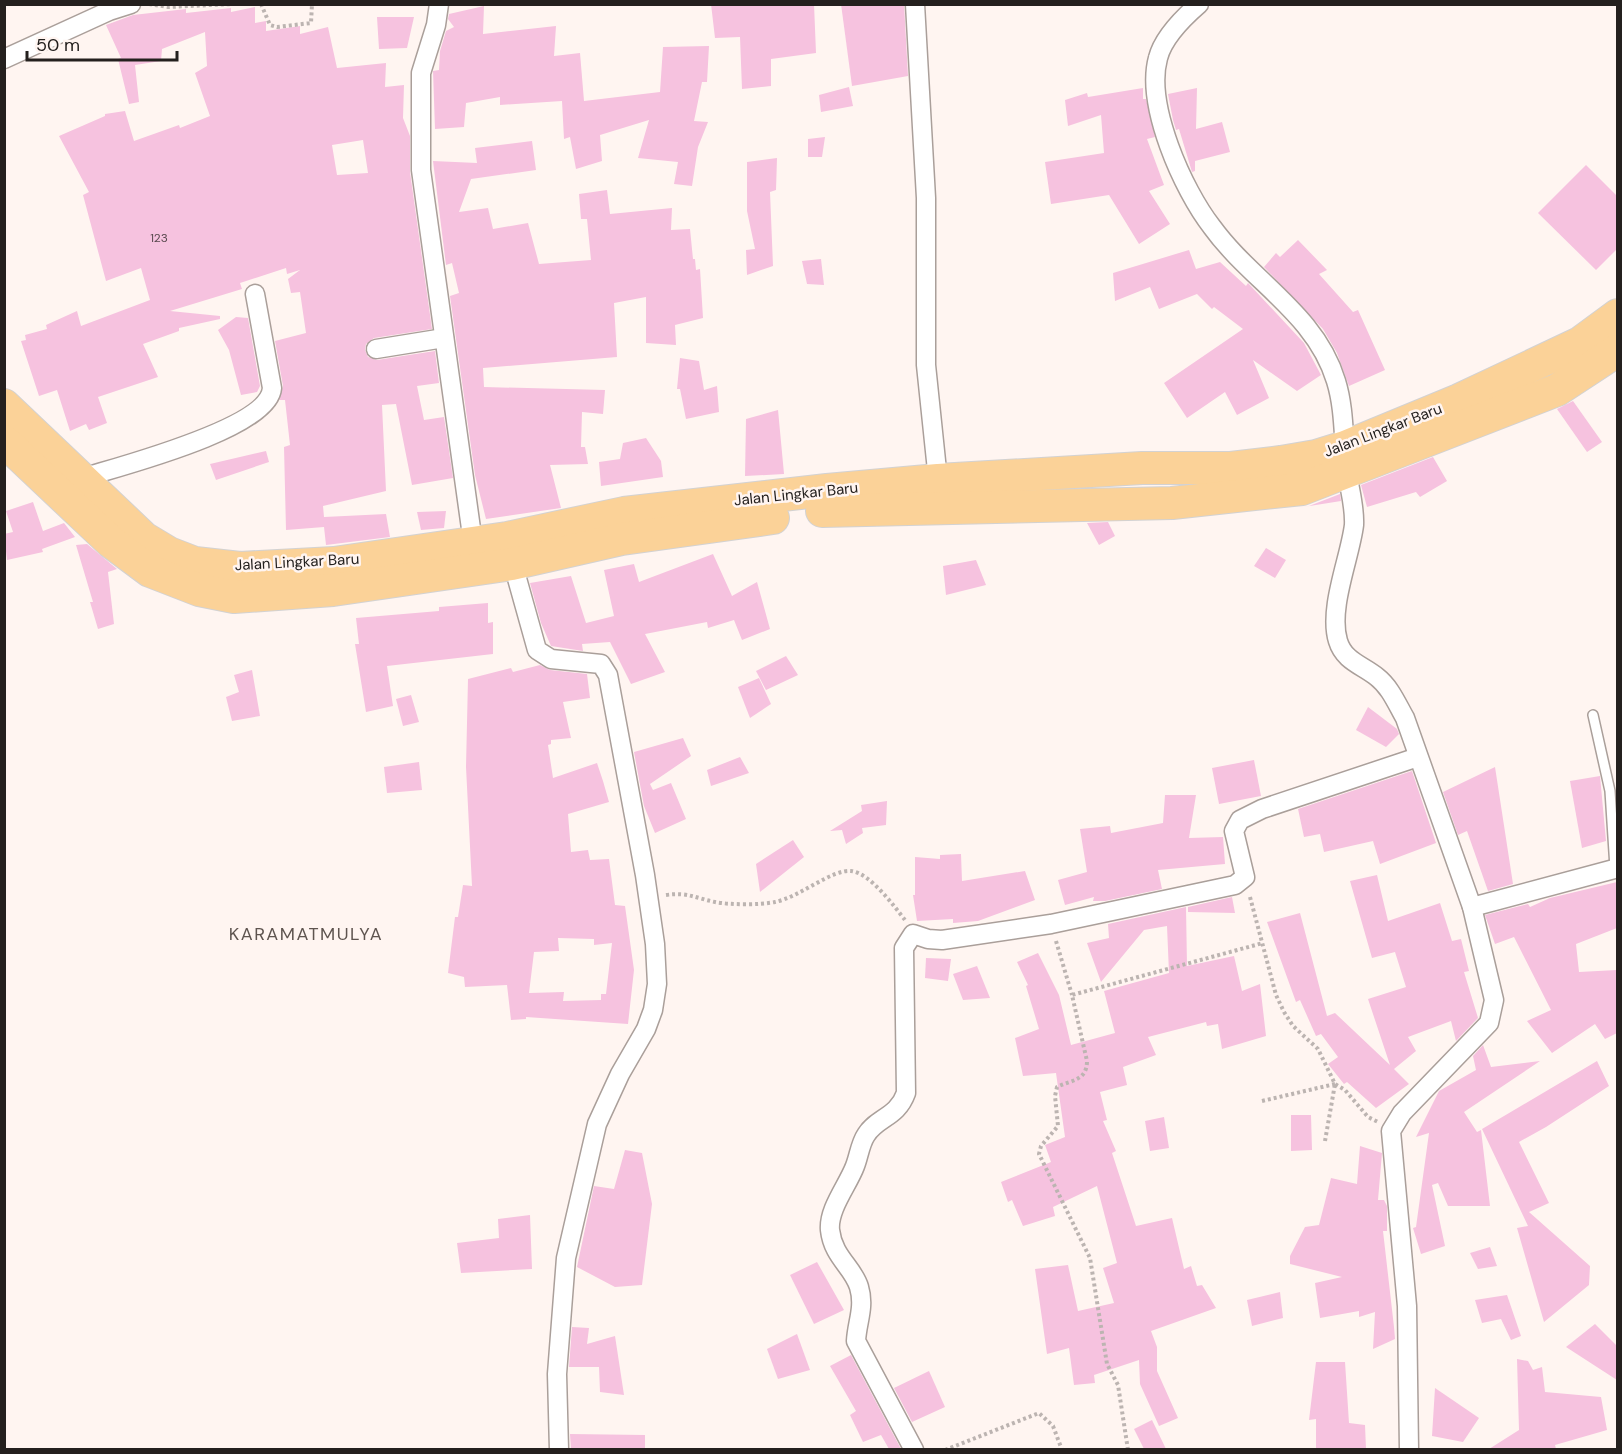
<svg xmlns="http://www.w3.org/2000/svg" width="1622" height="1454" viewBox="0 0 1622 1454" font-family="'DM Sans',sans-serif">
  <rect width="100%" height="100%" fill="#fff5f1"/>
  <g fill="#f6c2df" fill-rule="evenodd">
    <path d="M711,4H814L816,53L771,59V86L742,89L740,37L715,38Z"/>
    <path d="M841,4H904L908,76L852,86Z"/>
    <path d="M484,6L483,34L556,26L554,56L580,53L584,101L660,92L663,47L709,46L707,82H702L694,121L708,122L698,147L692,186L674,184L678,162L638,158L649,120L600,135L602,161L576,169L570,137L564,139L562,101L500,105V97L466,103L464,127L435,129L433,71L439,70L440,51L446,31L454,27L448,19L449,14Z"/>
    <path d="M255,7V23L266,21V31L300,26V34L328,27L337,68L386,63L385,87L404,85L403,118L410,136V172L432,329L374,338L366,344L365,350L368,357L377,360L435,351L439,383L417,386L424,420L444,417L453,478L412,485L396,404L382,405L386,491L323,506L324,517L386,514L390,537L326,545L324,527L286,530L284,447L290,445L285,400H279L283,386L275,341L306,333L300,292L291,293L288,279L300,270L287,274L286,268L240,283L242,289L170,311L220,316V319L179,328V331L143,344L158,377L98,397L107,423L89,430L86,424L70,431L57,390L39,396L21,341L26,340L25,335L47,329L46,325L77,311L81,326L150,300L141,268L106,281L83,195L89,192L59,136L105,116V114L125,111L134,141L179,125L180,128L210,116L195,73L207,66L205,32L162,49L161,61L135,65L139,102L129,104L118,59L121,58L106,25L133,15L186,9V13L231,8V12ZM363,140L368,173L337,175L332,145Z"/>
    <path d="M377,17H414L407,48L379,49Z"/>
    <path d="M849,87L853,106L821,112L819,95Z"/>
    <path d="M1143,88V99H1146L1155,137L1147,139L1164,185L1149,191L1170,224L1139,244L1109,195L1051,204L1045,162L1104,153L1101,115L1068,126L1065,100L1087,93L1088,97Z"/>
    <path d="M1197,88L1196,129L1222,122L1230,152L1195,161V171L1192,172L1179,129L1176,130L1173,120L1168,94Z"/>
    <path d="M825,137L822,157H808V139Z"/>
    <path d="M532,141L536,170L471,179L459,212L488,208L493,229L528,223L539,264L591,260L587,219H581L579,194L607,190L610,214L672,208L671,230L690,229L693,259H695L696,270L700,269L703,318L675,325L676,345L646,343V297L614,303L617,357L483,368L484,387L605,390L603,414L582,412L581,447H585L588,464L550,465L561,508L486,519L475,475L450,296L459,293L452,263L446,265L433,161L477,163L475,148Z"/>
    <path d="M777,158L776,190L770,192L773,266L747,275L746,250L755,249L747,211V162Z"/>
    <path d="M1586,165L1617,196V249L1596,270L1538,213Z"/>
    <path d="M1298,240L1327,270L1319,274L1353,312L1358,310L1385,370L1349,386L1337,353L1323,329L1264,267L1276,253L1280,257Z"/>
    <path d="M1189,250L1196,269L1220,262L1246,286L1248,283L1304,343L1321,375L1297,391L1253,360L1269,398L1237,415L1225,392L1187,418L1164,383L1243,329L1214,307L1212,309L1197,294L1159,309L1150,287L1115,301L1113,273Z"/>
    <path d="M821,259L824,285L807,284L802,261Z"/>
    <path d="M236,317L248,318L260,386L257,392L241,395L229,350L218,330Z"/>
    <path d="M680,358L699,361L704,390L717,386L719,412L686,419L680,389H677Z"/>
    <path d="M1573,401L1602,442L1587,452L1557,409Z"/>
    <path d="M778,410L784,474L745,476L746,419Z"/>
    <path d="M646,438L661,461L663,477L601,486L599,462L620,459L623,443Z"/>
    <path d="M266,451L269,462L216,480L210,464Z"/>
    <path d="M1433,457L1447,481L1420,497L1416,492L1367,507L1361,485Z"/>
    <path d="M1340,494L1341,501L1297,508L1309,506Z"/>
    <path d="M33,502L43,531L64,523L75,537L42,549L43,552L7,560L4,534L13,532L6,511Z"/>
    <path d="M446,511L444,528L421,530L417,512Z"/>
    <path d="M1108,522L1115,536L1099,545L1087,523Z"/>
    <path d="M87,544L117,569L108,572L114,624L98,629L90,602H93L76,545Z"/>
    <path d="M1266,548L1286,560L1275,578L1254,566Z"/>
    <path d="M713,554L732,596L757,582L770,629L742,640L734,620L708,628L707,622L645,634L665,672L631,684L610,642L582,644L583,651L551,646L541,623L530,583L571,576L586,623L614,616L604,570L634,564L639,582Z"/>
    <path d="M976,560L986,585L946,595L943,566Z"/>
    <path d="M488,603V623L493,622V654L387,666L393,706L366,712L355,644H359L356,618L439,611V607Z"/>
    <path d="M786,656L798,675L766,690L756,671Z"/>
    <path d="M540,665L550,670L587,674L590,698L563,702L571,738L551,740V744L548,745L553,778L597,763L603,781L609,802L568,814L571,852L588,850L590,860L609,859L615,905L625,906L634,970L628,1024L526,1017V1019L511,1020L507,985L465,987L464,977L448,973L455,917H458L463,885L472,886L466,767L468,679L511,668L513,672ZM558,938L594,939V945L612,943L606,994H601V1000L563,1001L564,992L529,993L534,952L559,951Z"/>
    <path d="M252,670L260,716L232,721L226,697L239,692L234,675Z"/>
    <path d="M759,678L771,704L750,718L738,687Z"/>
    <path d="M411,695L419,722L403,726L396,699Z"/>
    <path d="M1368,707L1397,729L1399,734L1386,747L1356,730Z"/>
    <path d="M683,738L691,756L650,784L653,790L671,783L686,819L655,833L644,806L634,752Z"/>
    <path d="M740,757L749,773L711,786L707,770Z"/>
    <path d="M1254,760L1261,796L1219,804L1212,768Z"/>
    <path d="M419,762L422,790L387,793L384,767Z"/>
    <path d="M1495,767L1513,884L1488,891L1467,831L1458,835L1443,792Z"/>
    <path d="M1412,771L1436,843L1380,864L1373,841L1324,852L1320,834L1304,837L1298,809Z"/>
    <path d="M1600,776L1606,841L1582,848L1570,781Z"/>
    <path d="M1165,795H1196L1189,838L1223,837L1225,864L1158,870L1162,889L1105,901H1093L1094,897L1065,905L1058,880L1087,872L1080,829L1110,826L1111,833L1163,823Z"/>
    <path d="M887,801L886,825L862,828L863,833L846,844L842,830L830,831L862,811L861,805Z"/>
    <path d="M793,840L804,857L760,892L756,864Z"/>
    <path d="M961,854L962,881L1025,871L1035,900L978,921L953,923V919L917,921L913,895H915V857L940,859V855Z"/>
    <path d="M1377,875L1388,921L1440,903L1452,941L1461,939L1469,971L1464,972L1478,1018L1456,1041L1451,1021L1408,1037L1416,1051L1394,1069L1409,1084L1376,1108L1347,1082L1344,1084L1328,1064L1338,1057L1321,1034L1316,1036L1300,1000L1296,1002L1267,922L1300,913L1327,1016L1335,1013L1390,1065L1368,999L1406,987L1395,952L1372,958L1350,881Z"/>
    <path d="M1617,882V928L1576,944L1579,972L1617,970V1033L1605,1039L1595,1024L1552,1053L1527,1021L1551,1010L1514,937L1495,944L1485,915L1528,904L1530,907L1550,898Z"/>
    <path d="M1232,897L1235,913L1188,912V907Z"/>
    <path d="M1186,907L1187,966L1234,956L1242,991L1260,984L1266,1036L1222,1049L1218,1024L1207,1026L1206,1022L1148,1037L1156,1055L1123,1067L1127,1085L1100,1092L1107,1120L1103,1121L1116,1151L1112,1153L1136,1226L1172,1218L1184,1269L1191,1266L1197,1286L1202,1285L1216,1308L1151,1331L1157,1347V1371L1178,1418L1159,1426L1140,1384L1139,1360L1094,1375L1095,1383L1074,1385L1069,1348L1047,1354L1035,1269L1068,1265L1078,1311L1114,1303L1103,1268L1117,1263L1097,1186L1053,1207L1055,1216L1023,1226L1012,1200L1008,1202L1001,1182L1051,1162L1045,1145L1065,1137L1056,1073L1023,1076L1015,1038L1039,1029L1026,986L1028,985L1017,962L1038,953L1059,995L1071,1045L1115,1033L1104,991L1169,973L1167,926L1144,930L1101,982L1087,943L1109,938L1108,924Z"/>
    <path d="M926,958L951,959L948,981L925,978Z"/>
    <path d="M977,966L990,998L963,1000L953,974Z"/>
    <path d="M1483,1045L1491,1067L1540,1061L1464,1112L1477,1132L1481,1130L1490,1206H1448L1438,1183L1432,1185L1445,1246L1421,1254L1413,1228L1416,1227L1429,1133L1416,1137L1439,1091L1476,1070L1473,1056Z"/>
    <path d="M1597,1061L1609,1086L1546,1127L1519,1142L1549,1203L1529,1212L1590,1266L1589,1285L1544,1322L1517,1228L1528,1226L1482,1129Z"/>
    <path d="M1291,1115H1311L1312,1150L1291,1151Z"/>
    <path d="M1164,1117L1169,1148L1150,1151L1145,1121Z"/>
    <path d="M1360,1146L1382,1153L1378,1200H1384L1387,1206V1231H1383L1394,1327L1395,1339L1373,1349L1375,1312L1359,1317V1311L1320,1318L1315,1283L1342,1277L1290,1264V1256L1305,1227L1319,1225L1331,1178L1357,1184Z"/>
    <path d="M625,1150L642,1153L652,1204L642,1285L615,1287L577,1267L594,1186L614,1189Z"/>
    <path d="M530,1215L532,1269L461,1273L457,1243L499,1238L498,1219Z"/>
    <path d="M1490,1247L1497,1266L1478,1269L1470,1253Z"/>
    <path d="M817,1262L844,1310L814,1324L790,1275Z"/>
    <path d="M1280,1292L1283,1318L1252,1326L1247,1300Z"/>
    <path d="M1507,1295L1521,1336L1511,1340L1501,1319L1482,1323L1475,1300Z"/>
    <path d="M1595,1324L1617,1346V1380L1566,1347Z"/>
    <path d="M572,1327L589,1328L587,1344L615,1336L624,1395L600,1392L599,1367H569Z"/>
    <path d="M797,1334L810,1370L778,1379L767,1349Z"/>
    <path d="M851,1355L901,1449H889L881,1435L863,1442L850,1415L856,1411L830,1366Z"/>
    <path d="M1517,1359L1528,1361L1533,1370L1542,1367L1545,1392L1601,1397L1607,1430L1555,1445L1556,1449H1489L1519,1430Z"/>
    <path d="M1316,1362H1345L1349,1423L1365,1425L1366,1449H1316V1419L1309,1420Z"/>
    <path d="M929,1371L945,1407L912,1422L894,1388Z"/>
    <path d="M1435,1388L1479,1418L1463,1442L1432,1436Z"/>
    <path d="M1152,1420L1166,1449H1144L1134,1429Z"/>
    <path d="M570,1434L645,1435V1449H571Z"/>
  </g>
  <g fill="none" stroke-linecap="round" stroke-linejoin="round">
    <defs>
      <path id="service" d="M1593,715L1610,791L1615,868"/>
      <g id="minor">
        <path d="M439,4L436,25L421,73V170L473,543"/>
        <path d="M915,4L926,198V365L938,480"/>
        <path d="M1199,4C1184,17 1163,38 1158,58C1145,105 1183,190 1212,227C1251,281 1316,314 1336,381C1345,410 1343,441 1347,471C1349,488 1355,506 1354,525C1350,558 1328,608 1338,641C1344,661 1362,665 1377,677C1390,687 1397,704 1405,718L1472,907L1494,1000L1489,1023L1402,1113L1391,1131L1407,1306L1409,1450"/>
        <path d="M4,59L109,11L131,4"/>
        <path d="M376,349L444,338"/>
        <path d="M82,478C117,467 269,429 272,388L255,294"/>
        <path d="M511,557L537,650L551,659L601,664L608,675L645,875L655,944L657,984L653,1010L646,1029L620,1074L597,1124L566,1258L557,1374L559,1450"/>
        <path d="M1472,907L1618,868"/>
        <path d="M914,1450L856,1341C857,1322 865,1307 859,1287C853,1267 833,1257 830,1230C828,1209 848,1185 855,1166C859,1156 860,1144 866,1135C877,1117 897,1118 906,1093L904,948L913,934L928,939L942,940L1051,924L1235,885L1245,877L1234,831L1240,820L1262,809L1418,757"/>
      </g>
      <g id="trunk">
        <path d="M4,405L144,538L169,553L195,563L240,568L334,563L507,538L624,513L827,490L938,480L1142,468H1231L1281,462L1316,456L1345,447L1459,400L1580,343L1618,315"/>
        <path d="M4,441L111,542L150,571L199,590L234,597L333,590L512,564L622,539L773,518"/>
        <path d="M822,511L1172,503L1302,489L1557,390L1618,350"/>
      </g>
    </defs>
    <use href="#service" stroke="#aa9f9a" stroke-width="12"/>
    <use href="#minor" stroke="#aa9f9a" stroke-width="21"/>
    <use href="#trunk" stroke="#d3d2d2" stroke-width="34"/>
    <g stroke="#bcb4b1" stroke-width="4" stroke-dasharray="3 3" stroke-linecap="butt">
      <path d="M149,4L168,7L233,4"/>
      <path d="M261,4L270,25L277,27L311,23L312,4"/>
      <path d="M666,895C688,892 695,898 715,902C730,905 760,905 775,902C800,897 832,869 851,871C870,873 894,906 905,920"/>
      <path d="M1250,897L1276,995L1284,1012L1293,1026L1318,1049L1335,1084L1345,1090L1368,1117L1378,1122"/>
      <path d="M1056,941L1072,995"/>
      <path d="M1262,1101L1335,1084"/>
      <path d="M1325,1141L1335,1084"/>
      <path d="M945,1450L1039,1413L1053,1426L1062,1450"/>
      <path d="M1128,1450L1118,1385L1107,1364L1090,1258L1039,1154L1041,1146L1058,1126L1055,1096L1057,1087C1071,1080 1087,1081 1087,1061L1072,995L1263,943"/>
    </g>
    <use href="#service" stroke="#fff" stroke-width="9"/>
    <use href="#minor" stroke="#fff" stroke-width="18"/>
    <use href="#trunk" stroke="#fbd298" stroke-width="32"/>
  </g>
  <g text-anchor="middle" stroke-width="5" stroke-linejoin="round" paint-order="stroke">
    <g font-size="12" fill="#58484e">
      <text x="159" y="242">123</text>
    </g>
    <g font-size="15" fill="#24201e" stroke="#fff5f1">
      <text transform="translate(1383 430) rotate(-21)" y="5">Jalan Lingkar Baru</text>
      <text transform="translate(796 494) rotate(-6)" y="5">Jalan Lingkar Baru</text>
      <text transform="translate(297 562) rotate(-3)" y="5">Jalan Lingkar Baru</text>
    </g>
    <g font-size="18" letter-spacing="1.5" fill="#5e544f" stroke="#fff5f1">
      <text x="306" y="940">KARAMATMULYA</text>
    </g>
  </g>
  <rect width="1622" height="1454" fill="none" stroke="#24201e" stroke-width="12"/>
  <path d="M27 51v9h150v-9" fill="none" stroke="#24201e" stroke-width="3"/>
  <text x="36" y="51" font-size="18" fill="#24201e" stroke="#fff5f1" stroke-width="4.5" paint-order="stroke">50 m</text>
</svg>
